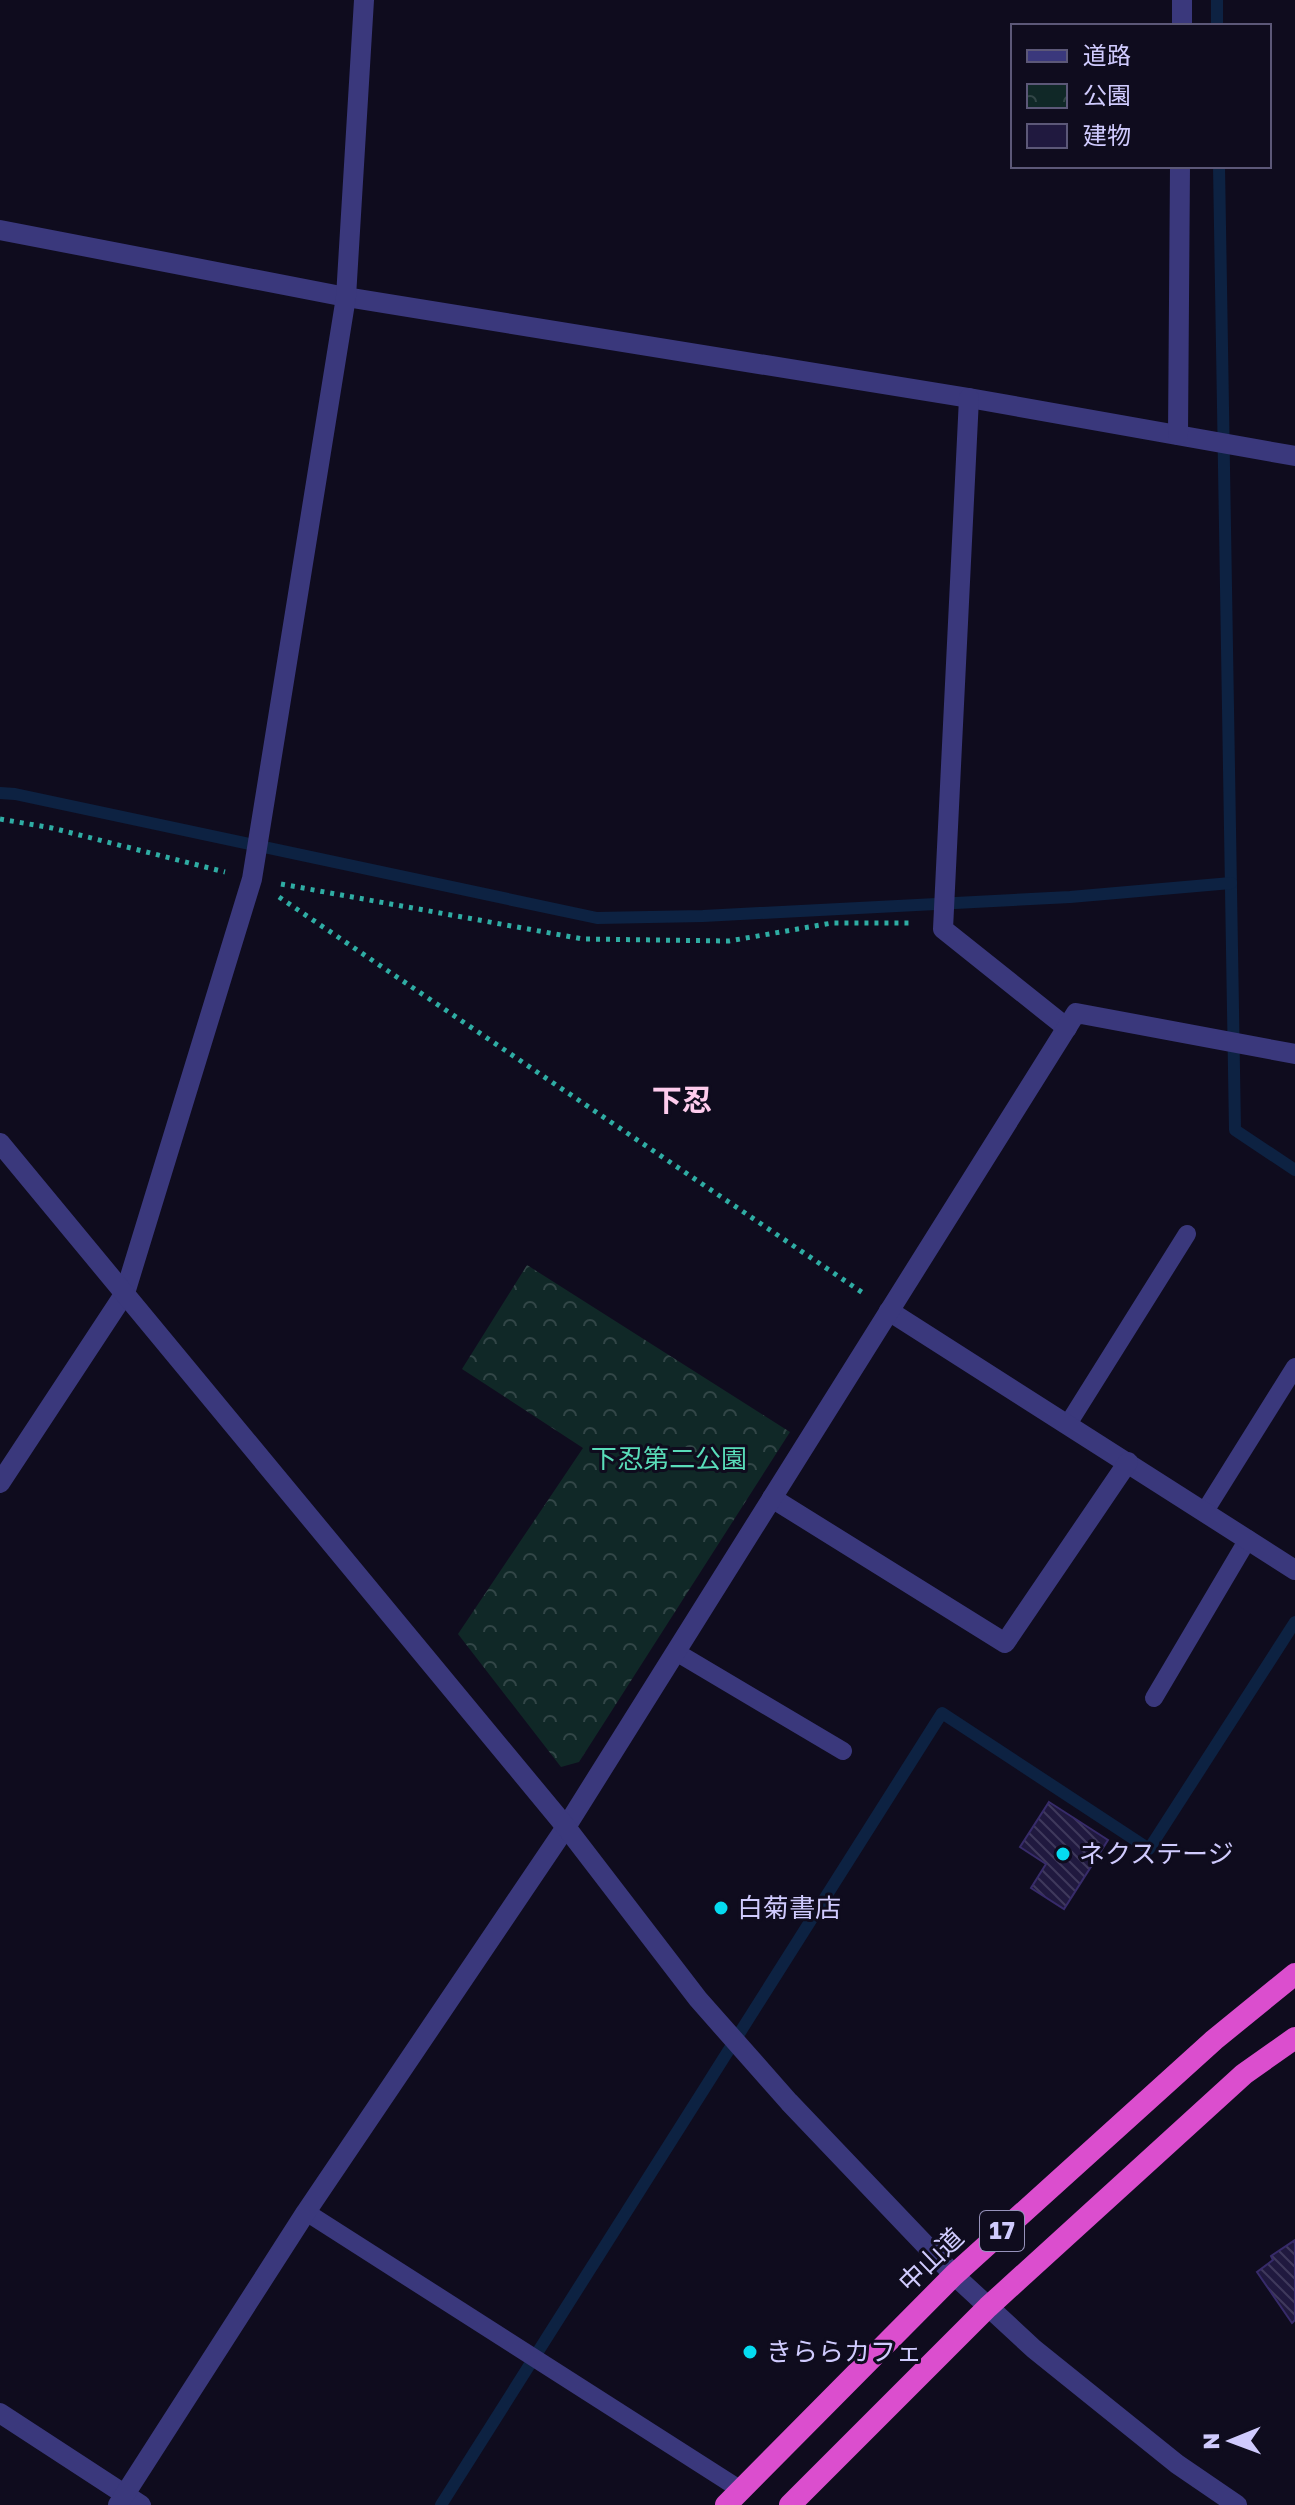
<svg xmlns="http://www.w3.org/2000/svg" width="1295" height="2505" viewBox="0 0 1295 2505" font-family="'Golos Text','Noto Sans JP',sans-serif">
  <defs>
    <pattern id="park-crowns" width="20" height="18" patternUnits="userSpaceOnUse" patternTransform="scale(2)"><rect width="20" height="18" fill="#102827"/><path d="M2 6a3 3 0 1 1 6 0M12 15a3 3 0 1 1 6 0" fill="none" stroke="#324647"/></pattern>
    <pattern id="building-back-hatch" width="6" height="6" patternUnits="userSpaceOnUse" patternTransform="scale(2)"><rect width="6" height="6" fill="#20193f"/><path d="M-1 5l2 2M0 0l6 6M5-1l2 2" fill="none" stroke="#3f395c"/></pattern>
  </defs>
  <rect width="100%" height="100%" fill="#0f0c1e"/>
  <path fill="url(#park-crowns)" d="M527,1265L790,1432L579,1762L561,1767L458,1634L583,1448L462,1369Z"/>
  <g fill="none" stroke-linecap="round" stroke-linejoin="round">
    <g stroke="#0d2242" stroke-width="12">
      <path d="M1217,0V26"/>
      <path d="M1219,166L1235,1130L1295,1170"/>
      <path d="M0,793L15,794L597,918L703,916L1070,897L1231,883"/>
      <path d="M441,2505L942,1713L1149,1849L1295,1622"/>
    </g>
  </g>
  <g fill="url(#building-back-hatch)" stroke="#372b6a" stroke-width="2">
    <path d="M1049,1802L1108,1840L1064,1909L1031,1888L1046,1864L1020,1847Z"/>
    <path d="M1295,2240V2320L1292,2323L1257,2272L1273,2260L1271,2256Z"/>
  </g>
  <g fill="none" stroke-linecap="round" stroke-linejoin="round">
    <g stroke="#2fada4" stroke-width="5" stroke-dasharray="4 6" stroke-linecap="butt">
      <path d="M0,819L52,828L225,872"/>
      <path d="M281,884L583,939L729,941L832,923H913"/>
      <path d="M279,897L863,1293"/>
    </g>
    <g stroke="#3a387c" stroke-width="18">
      <path d="M1068,1424L1187,1234"/>
      <path d="M1205,1511L1295,1367"/>
      <path d="M676,1652L843,1751"/>
      <path d="M1154,1698L1248,1539"/>
      <path d="M306,2212L741,2490"/>
    </g>
    <g stroke="#3a387c" stroke-width="20">
      <path d="M1182,26V0"/>
      <path d="M0,230L346,297L969,398L1295,456"/>
      <path d="M969,398L943,929L1067,1028"/>
      <path d="M1178,435L1180,166"/>
      <path d="M889,1311L1295,1570"/>
      <path d="M0,1483L125,1293L252,879L346,297L364,0"/>
      <path d="M772,1498L1005,1643L1128,1462"/>
      <path d="M0,2413L141,2505"/>
      <path d="M118,2505L306,2212L566,1827L1076,1013L1295,1054"/>
    </g>
    <path stroke="#3a387c" stroke-width="20" d="M0,1143L566,1827L698,1999L789,2102L954,2275L1034,2349L1177,2464L1237,2505"/>
    <g stroke="#db4ece" stroke-width="22">
      <path d="M726,2505L954,2275L1214,2040L1295,1974"/>
      <path d="M790,2505L988,2307L1244,2074L1295,2038"/>
    </g>
  </g>
  <g fill="#05dbf0" stroke="#0f0c1e" stroke-width="3">
    <circle cx="1063" cy="1854" r="8"/>
    <circle cx="721" cy="1908" r="8"/>
    <circle cx="750" cy="2352" r="8"/>
  </g>
  <g text-anchor="middle" stroke-width="6" stroke-linejoin="round" paint-order="stroke">
    <rect fill="#0f0c1e" stroke="#9692bb" stroke-width="2" x="980" y="2211" width="44" height="40" rx="6"/>
    <g font-size="24" font-weight="bold" fill="#d0cbfe">
      <text x="1002" y="2239">17</text>
    </g>
    <g font-size="26" fill="#59dcb9" stroke="#0f0c1e">
      <text x="669" y="1468">下忍第二公園</text>
    </g>
    <g font-size="26" fill="#d0cbfe" stroke="#0f0c1e" text-anchor="start">
      <text x="1079" y="1863">ネクステージ</text>
      <text x="737" y="1917">白菊書店</text>
      <text x="766" y="2361">きららカフェ</text>
    </g>
    <g font-size="26" fill="#d0cbfe" stroke="#0f0c1e">
      <text transform="translate(931 2260) rotate(-44)" y="9">中山道</text>
    </g>
    <g font-size="30" font-weight="bold" fill="#fecced" stroke="#0f0c1e">
      <text x="682" y="1111">下忍</text>
    </g>
  </g>
  <rect x="1011" y="24" width="260" height="144" fill="#0f0c1e" stroke="#5c5878" stroke-width="2"/>
  <rect x="1027" y="50" width="40" height="12" fill="#3a387c" stroke="#5c5878" stroke-width="2"/>
  <text x="1083" y="64" font-size="24" fill="#d0cbfe">道路</text>
  <rect x="1027" y="84" width="40" height="24" fill="url(#park-crowns)" stroke="#5c5878" stroke-width="2"/>
  <text x="1083" y="104" font-size="24" fill="#d0cbfe">公園</text>
  <rect x="1027" y="124" width="40" height="24" fill="#20193f" stroke="#5c5878" stroke-width="2"/>
  <text x="1083" y="144" font-size="24" fill="#d0cbfe">建物</text>
  <g transform="translate(1231 2441) rotate(269)" stroke="#0f0c1e" stroke-width="6" paint-order="stroke">
  <path d="M0-6L14 30L0 20L-14 30Z" fill="#d0cbfe"/>
  <text y="-12" font-size="22" font-weight="bold" text-anchor="middle" fill="#d0cbfe">N</text>
  </g>
</svg>
